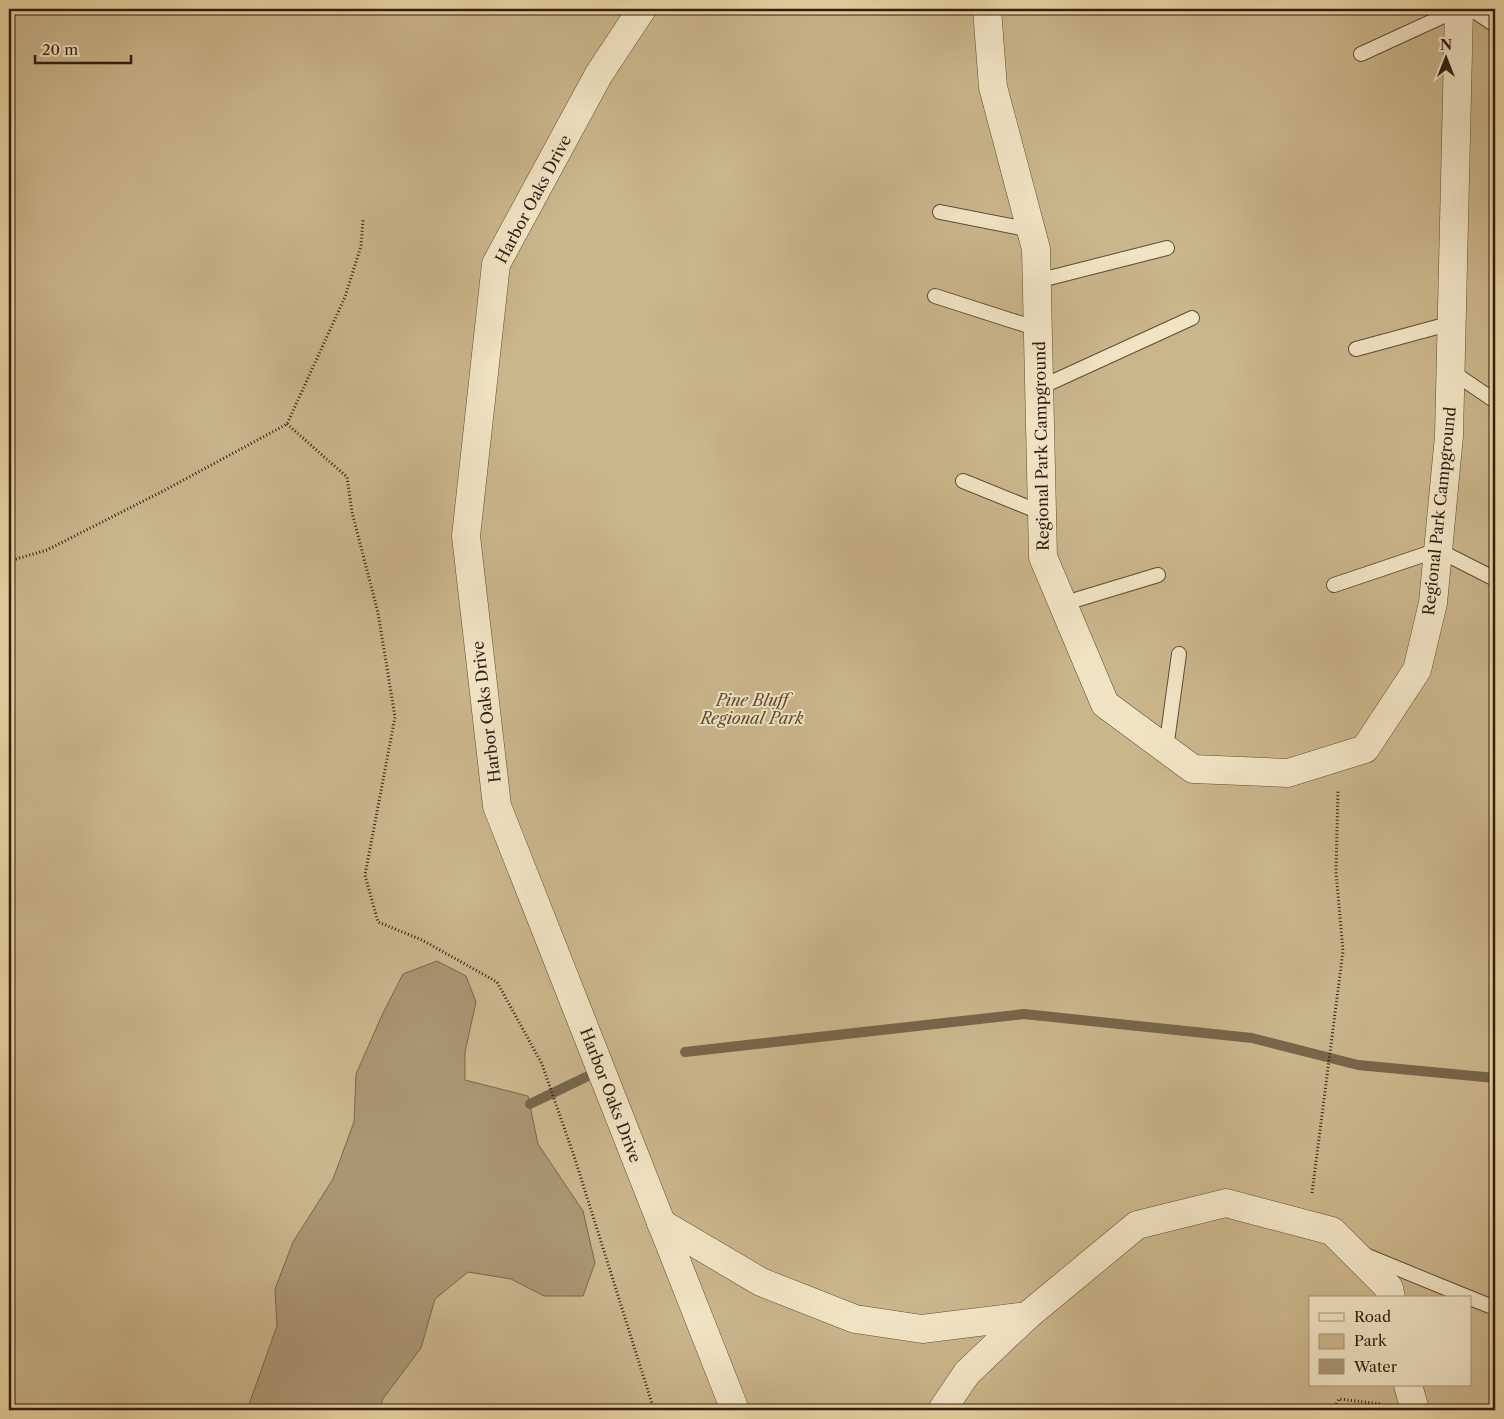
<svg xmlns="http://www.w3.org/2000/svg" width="1504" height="1419" viewBox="0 0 1504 1419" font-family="'Libre Caslon Text',serif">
  <rect width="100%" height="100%" fill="#ead5a4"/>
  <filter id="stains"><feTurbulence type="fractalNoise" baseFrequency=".004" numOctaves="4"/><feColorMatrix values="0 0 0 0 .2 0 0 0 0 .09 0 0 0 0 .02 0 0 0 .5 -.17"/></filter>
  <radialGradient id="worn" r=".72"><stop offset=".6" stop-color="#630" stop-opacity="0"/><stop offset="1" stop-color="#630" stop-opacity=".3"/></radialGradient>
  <path fill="#cab68b" stroke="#7c6a4e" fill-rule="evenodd" d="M9,9H1495V1410H9ZM1310,1298H1470V1385H1310Z"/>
  <path fill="#aa9672" stroke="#78664b" d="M437,961L466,976L476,1002L465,1052V1080L528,1096L538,1144L583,1211L595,1263L583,1296H544L511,1279L468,1272L435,1299L421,1348L382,1400V1410H247L277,1326L275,1289L293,1242L333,1179L354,1122L356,1074L383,1013L403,974Z"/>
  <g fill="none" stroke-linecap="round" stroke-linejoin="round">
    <g stroke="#78664b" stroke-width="10">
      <path d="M685,1052L1024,1014L1252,1038L1358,1065L1495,1078"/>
      <path d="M530,1104L586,1077"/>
    </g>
    <defs>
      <g id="lane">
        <path d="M1471,9L1495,25"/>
        <path d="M1361,54L1459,9"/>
        <path d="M940,212L1031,230"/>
        <path d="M1037,281L1167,248"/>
        <path d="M935,296L1038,329"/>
        <path d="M1356,349L1452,323"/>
        <path d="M1451,371L1495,401"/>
        <path d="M1039,388L1192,318"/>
        <path d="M963,481L1042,513"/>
        <path d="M1334,585L1438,550L1495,579"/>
        <path d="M1062,604L1158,575"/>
        <path d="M1166,749L1179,654"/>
        <path d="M1365,1255L1470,1298"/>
        <path d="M1470,1298L1495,1308"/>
      </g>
      <g id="street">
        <path d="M642,9L599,74L496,264L466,536L497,806L735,1410"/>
        <path d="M987,9L993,87L1036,249L1043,557L1105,704L1193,769L1288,773L1365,749L1417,670L1433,603L1449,436L1459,9"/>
        <path d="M661,1223L761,1282L855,1319L922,1329L1027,1316L1137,1225L1226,1203L1332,1231L1389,1288L1391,1298"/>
        <path d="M1408,1385L1415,1410"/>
        <path d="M942,1410L967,1373L1027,1316"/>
      </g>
    </defs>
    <use href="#lane" stroke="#5d4b36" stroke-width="16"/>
    <use href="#street" stroke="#5d4b36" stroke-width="29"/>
    <g stroke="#2e1d11" stroke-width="3" stroke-dasharray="1 2.5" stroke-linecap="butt">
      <path d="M287,424L347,477L352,512L378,613L395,717L365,875L378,922L422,940L497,982L542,1064L575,1159L654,1410"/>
      <path d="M9,561L47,550L167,489L287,424L345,297L361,246L363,220"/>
      <path d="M1312,1193L1343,951L1336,872L1338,790"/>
      <path d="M1333,1410L1339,1399L1381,1404"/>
    </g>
    <use href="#lane" stroke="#f1e4c4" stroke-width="14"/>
    <use href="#street" stroke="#f1e4c4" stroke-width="28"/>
  </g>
  <g text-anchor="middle" stroke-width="4" stroke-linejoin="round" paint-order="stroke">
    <g font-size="16" fill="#2e1d11" stroke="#f1e4c4">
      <text transform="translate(533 199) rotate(-62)" y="6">Harbor Oaks Drive</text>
      <text transform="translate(1041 446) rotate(-91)" y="6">Regional Park Campground</text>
      <text transform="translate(1439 511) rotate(-84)" y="6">Regional Park Campground</text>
      <text transform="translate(486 712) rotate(-97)" y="6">Harbor Oaks Drive</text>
      <text transform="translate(611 1095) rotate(69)" y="6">Harbor Oaks Drive</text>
    </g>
    <g font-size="16" font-style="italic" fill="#5d4b36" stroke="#f1e4c4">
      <text x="752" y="706">Pine Bluff<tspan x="752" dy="18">Regional Park</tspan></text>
    </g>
  </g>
  <rect width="1504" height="1419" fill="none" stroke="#ead5a4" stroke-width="30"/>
  <rect x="10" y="10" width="1484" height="1399" fill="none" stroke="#2e1d11" stroke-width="2.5"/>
  <rect x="15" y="15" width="1474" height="1389" fill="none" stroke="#2e1d11"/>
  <rect x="1309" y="1296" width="162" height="90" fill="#f1e4c4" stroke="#a3947c"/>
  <rect x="1319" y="1313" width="25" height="8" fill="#f1e4c4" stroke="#a3947c"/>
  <text x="1354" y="1322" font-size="15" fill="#2e1d11">Road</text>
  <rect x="1319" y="1334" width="25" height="15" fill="#cab68b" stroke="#a3947c"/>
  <text x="1354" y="1346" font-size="15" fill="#2e1d11">Park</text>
  <rect x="1319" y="1359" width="25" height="15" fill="#aa9672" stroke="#a3947c"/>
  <text x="1354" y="1372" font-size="15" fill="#2e1d11">Water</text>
  <g transform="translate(1446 58)" stroke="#f1e4c4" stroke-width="4" paint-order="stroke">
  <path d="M0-4L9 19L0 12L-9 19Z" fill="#2e1d11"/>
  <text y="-8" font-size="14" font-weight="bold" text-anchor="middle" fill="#2e1d11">N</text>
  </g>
  <path d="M35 55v8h96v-8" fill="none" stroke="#2e1d11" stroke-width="2.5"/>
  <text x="42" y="55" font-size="15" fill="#2e1d11" stroke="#f1e4c4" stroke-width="4" paint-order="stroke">20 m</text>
  <rect width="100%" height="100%" filter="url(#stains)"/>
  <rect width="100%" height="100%" fill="url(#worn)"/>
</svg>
